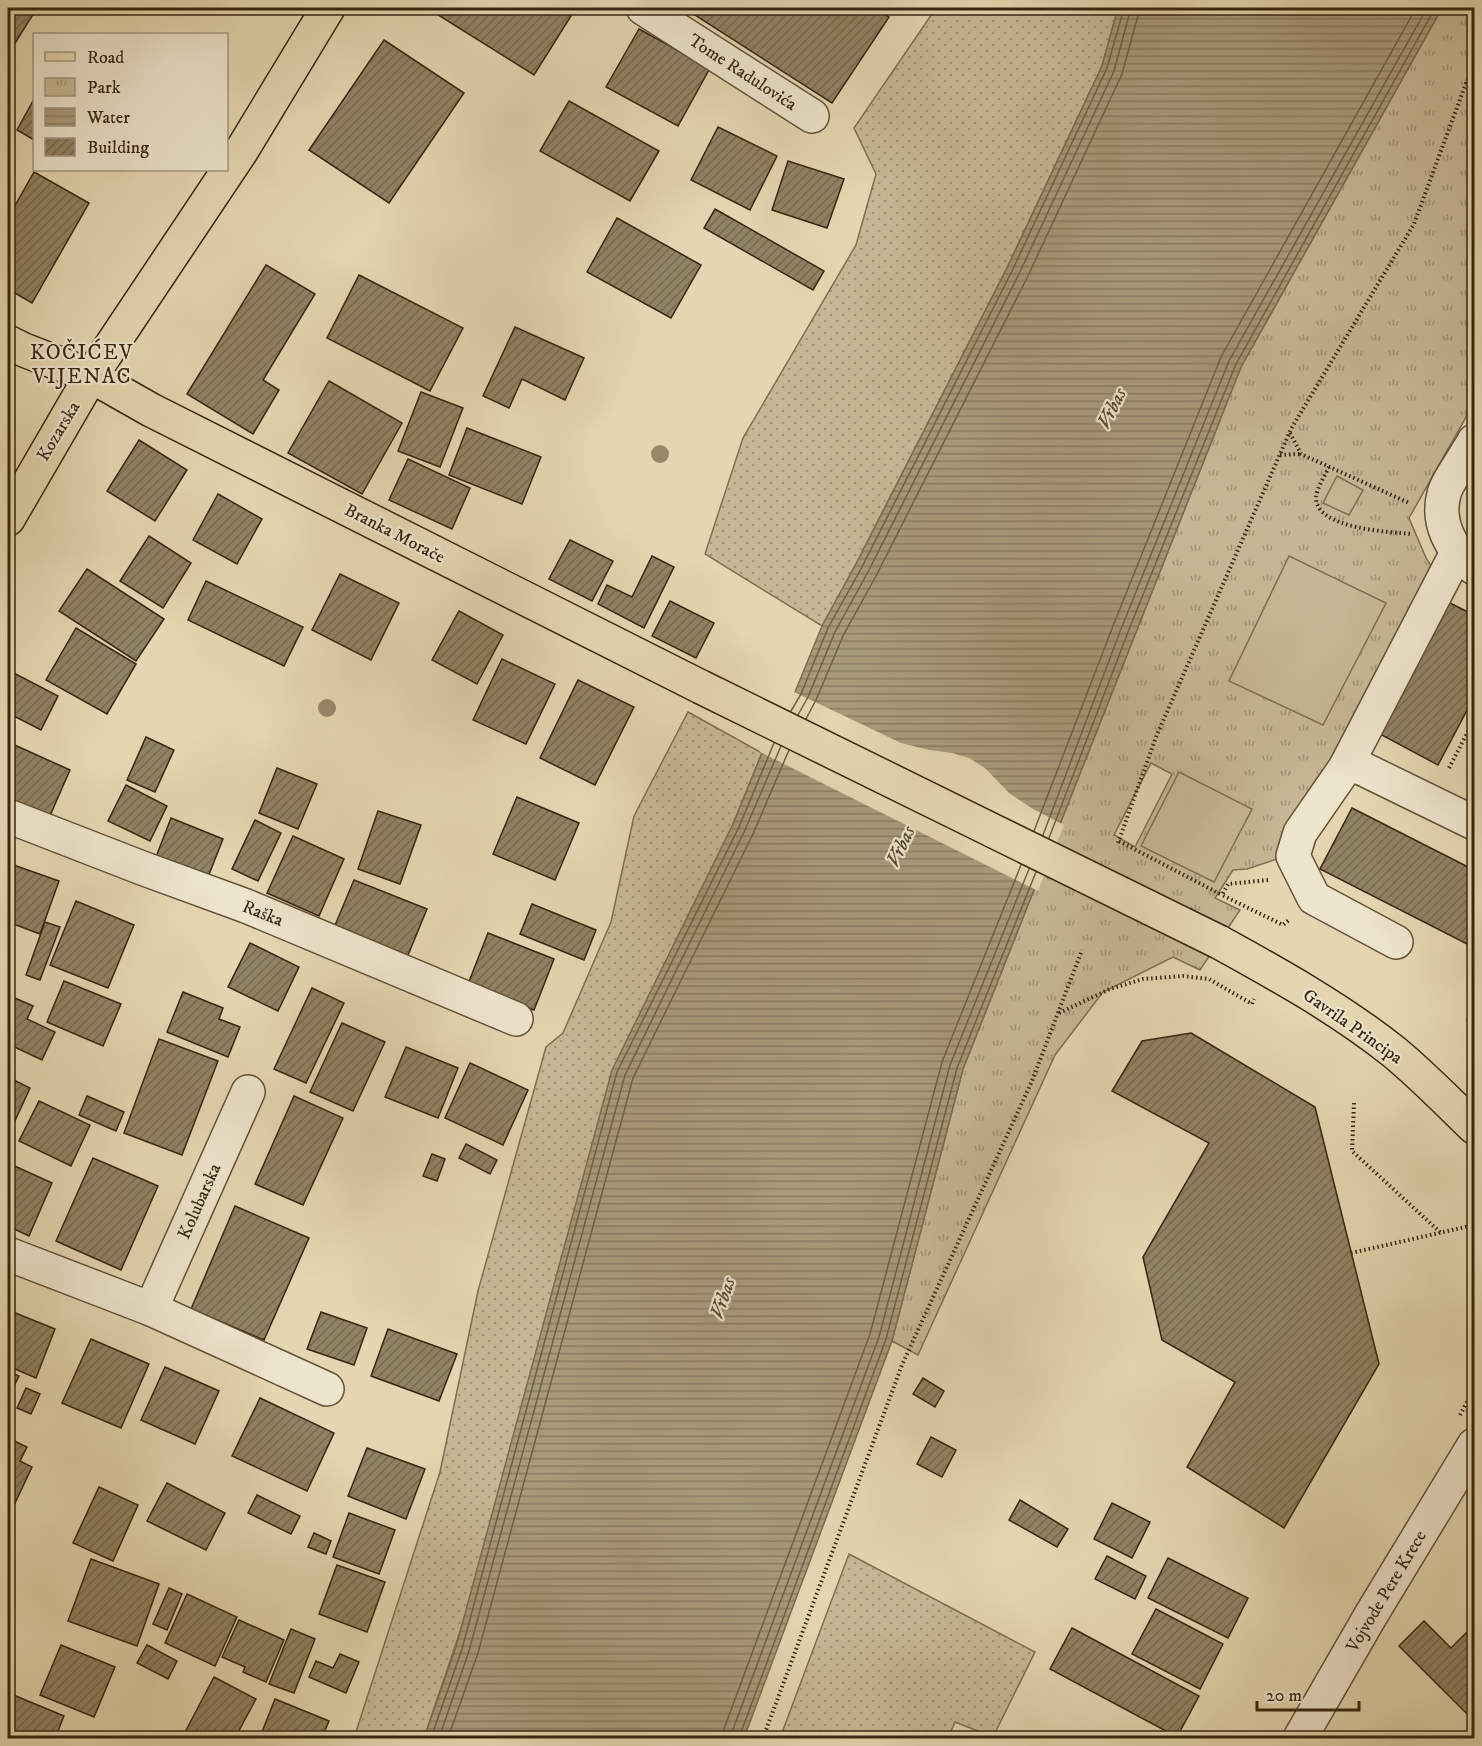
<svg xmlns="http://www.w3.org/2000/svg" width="1482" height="1746" viewBox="0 0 1482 1746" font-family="'IM FELL DW Pica',serif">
  <defs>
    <pattern id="grass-dots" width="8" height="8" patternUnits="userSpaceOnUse" patternTransform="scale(1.5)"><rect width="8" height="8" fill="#c7b895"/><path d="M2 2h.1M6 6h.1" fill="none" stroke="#a29578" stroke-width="1.8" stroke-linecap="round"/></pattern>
    <pattern id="park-tufts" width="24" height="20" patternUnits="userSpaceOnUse" patternTransform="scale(1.5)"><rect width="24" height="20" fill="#c7b895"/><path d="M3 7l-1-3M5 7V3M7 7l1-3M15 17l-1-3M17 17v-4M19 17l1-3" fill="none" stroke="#a29578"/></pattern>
    <pattern id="water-rules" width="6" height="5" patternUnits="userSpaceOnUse" patternTransform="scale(1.5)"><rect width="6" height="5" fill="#a99a7a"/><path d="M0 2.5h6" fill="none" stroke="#8a7d63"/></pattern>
    <pattern id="building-hatch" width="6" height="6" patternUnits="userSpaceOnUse" patternTransform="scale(1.5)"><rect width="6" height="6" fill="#918263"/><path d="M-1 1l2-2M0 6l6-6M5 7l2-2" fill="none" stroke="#776a50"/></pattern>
  </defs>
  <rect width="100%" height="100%" fill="#e4d6b0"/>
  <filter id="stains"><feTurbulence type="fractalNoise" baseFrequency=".00333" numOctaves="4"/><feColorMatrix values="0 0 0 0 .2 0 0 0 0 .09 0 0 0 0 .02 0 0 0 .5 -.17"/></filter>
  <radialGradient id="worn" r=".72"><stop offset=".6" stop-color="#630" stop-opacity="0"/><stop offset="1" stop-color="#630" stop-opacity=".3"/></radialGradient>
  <g fill="url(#grass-dots)" stroke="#7f6f52" stroke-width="1.5">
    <path d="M936,8H1118L1102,66L1007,268L856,564L822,626L705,554L743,438L856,245L876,174L854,128Z"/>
    <path d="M688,712L762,753L733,824L424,1738H354L440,1472L478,1291L546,1047L563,1033L611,922L634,816Z"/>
    <path d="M849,1554L1035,1652L993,1737L955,1722L948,1738H780Z"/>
  </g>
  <path fill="url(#park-tufts)" stroke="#7f6f52" stroke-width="1.5" fill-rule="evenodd" d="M1442,8H1474V403L1409,518L1426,558L1432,567L1339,761L1277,859L1247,869L1233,870L1215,898L1240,910L1200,970L1173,957L1103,992L1055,1055L918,1355L892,1341L963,1069L1241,367ZM1151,763L1172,774L1135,847L1114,835Z"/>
  <g fill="#c7b895" stroke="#7f6f52" stroke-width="1.5">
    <path d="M1337,476L1363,490L1349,515L1323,503Z"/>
    <path d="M1289,556L1386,603L1323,725L1229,681Z"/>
    <path d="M1179,772L1252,809L1214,882L1141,846Z"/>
  </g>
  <path fill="url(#water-rules)" stroke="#7b6c50" stroke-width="1.5" d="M1118,8H1442L1241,367L963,1069L892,1341L744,1738H424L456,1647L612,1070L733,824L762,753L795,692L822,626L856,564L1007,268L1102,66Z"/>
  <path fill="#e4d6b0" d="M792,691L901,743L929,750L952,753L969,758L985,768L1009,793L1033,809L1064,825L1038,891L760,752Z"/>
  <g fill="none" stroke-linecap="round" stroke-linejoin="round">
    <g stroke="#706045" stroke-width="1.5">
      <path d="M791,711L801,694L828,628L862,567L1012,271L1107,68L1124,8"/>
      <path d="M798,715L808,697L835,632L869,570L1019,274L1114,71L1131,8"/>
      <path d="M806,719L816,700L843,636L877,574L1027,278L1122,74L1140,8"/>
      <path d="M1034,831L1113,626L1221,357L1416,8"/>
      <path d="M1043,835L1121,629L1229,361L1427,8"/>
      <path d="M1049,838L1128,632L1236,364L1435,8"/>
      <path d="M431,1738L462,1649L617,1072L739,827L774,743"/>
      <path d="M439,1738L469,1651L625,1075L745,830L781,746"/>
      <path d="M448,1738L478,1653L633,1078L753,834L789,750"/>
      <path d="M722,1738L724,1729L870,1334L942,1062L1021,865"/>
      <path d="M731,1738L732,1732L879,1337L950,1065L1029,869"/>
      <path d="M739,1738L886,1339L957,1068L1036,872"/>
    </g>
  </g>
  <g fill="url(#building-hatch)" stroke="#372610" stroke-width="1.5">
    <path d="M8,8H37L14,45L8,41Z"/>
    <path d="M427,8H557L571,16L534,75Z"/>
    <path d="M684,8H873L889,17L832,103Z"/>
    <path d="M639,29L710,68L678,126L606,87Z"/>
    <path d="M384,40L464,93L389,203L309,150Z"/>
    <path d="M34,99V140L17,130Z"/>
    <path d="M569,101L659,151L630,201L540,151Z"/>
    <path d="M718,127L777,156L750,210L691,180Z"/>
    <path d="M788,161L844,179L827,228L772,210Z"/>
    <path d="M34,172L89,203L32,303L8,289V218Z"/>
    <path d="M715,209L824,271L813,290L704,228Z"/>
    <path d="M617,218L701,265L671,318L587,272Z"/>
    <path d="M266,265L315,294L263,380L279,390L253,434L187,394Z"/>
    <path d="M359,275L463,328L430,391L327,338Z"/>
    <path d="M515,327L584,358L565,400L522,379L509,408L483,396Z"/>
    <path d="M329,381L402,423L362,494L288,453Z"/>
    <path d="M421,392L463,408L440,467L398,451Z"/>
    <path d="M467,428L541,457L522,504L449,475Z"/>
    <path d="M139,440L187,470L155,521L107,491Z"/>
    <path d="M408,459L470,488L452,529L389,500Z"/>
    <path d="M218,494L262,519L237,564L193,540Z"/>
    <path d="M149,536L191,563L163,608L120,581Z"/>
    <path d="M570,540L613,561L592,601L549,579Z"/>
    <path d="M652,556L674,567L644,628L598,604L607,585L632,597Z"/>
    <path d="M87,569L164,619L136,661L59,611Z"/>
    <path d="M340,574L399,603L371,660L312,630Z"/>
    <path d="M206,581L303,627L284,666L188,620Z"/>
    <path d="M670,601L714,623L696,658L652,636Z"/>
    <path d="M1448,602L1474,615V697L1438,765L1378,733Z"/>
    <path d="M459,611L503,635L477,684L432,660Z"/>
    <path d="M76,628L136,664L107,714L46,680Z"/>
    <path d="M502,659L555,684L526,744L473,720Z"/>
    <path d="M8,670L58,696L41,730L8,713Z"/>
    <path d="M578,680L634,707L595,785L540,758Z"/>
    <path d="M146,737L174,750L155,792L127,780Z"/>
    <path d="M8,742L70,770L49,818L8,800Z"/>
    <path d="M277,768L317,784L298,829L259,813Z"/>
    <path d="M126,785L167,806L150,841L108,821Z"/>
    <path d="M517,797L579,823L555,880L493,854Z"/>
    <path d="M1352,808L1474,870V934L1469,945L1320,869Z"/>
    <path d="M378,811L421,825L400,884L358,869Z"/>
    <path d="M171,818L223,839L206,882L154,862Z"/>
    <path d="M255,820L281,833L258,881L232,869Z"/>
    <path d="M293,836L344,859L319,916L267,893Z"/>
    <path d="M8,863L59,881L40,934L8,922Z"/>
    <path d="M354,880L427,909L406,960L333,930Z"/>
    <path d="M76,901L134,925L108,988L50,965Z"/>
    <path d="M532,904L596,930L584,960L520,934Z"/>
    <path d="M45,922L60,927L40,980L26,975Z"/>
    <path d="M488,933L554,959L534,1010L468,984Z"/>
    <path d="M250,943L299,967L278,1011L228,987Z"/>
    <path d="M64,981L121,1004L103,1046L47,1022Z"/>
    <path d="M312,988L344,1003L306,1083L274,1069Z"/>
    <path d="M183,992L223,1008L219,1019L240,1027L228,1057L167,1032Z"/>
    <path d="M8,995L33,1006L27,1019L55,1032L42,1060L8,1044Z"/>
    <path d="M1474,1004V1023L1467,1020Z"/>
    <path d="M342,1023L385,1042L353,1111L310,1092Z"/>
    <path d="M1191,1033L1315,1107L1379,1364L1284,1528L1187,1467L1235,1382L1162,1340L1143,1257L1209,1143L1112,1091L1142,1041Z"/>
    <path d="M159,1039L218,1061L182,1155L124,1133Z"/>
    <path d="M406,1047L458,1068L438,1118L385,1097Z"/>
    <path d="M470,1063L528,1090L503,1145L445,1118Z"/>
    <path d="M8,1077L30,1088L8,1136Z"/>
    <path d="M87,1096L124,1112L116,1131L79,1115Z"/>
    <path d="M294,1096L343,1118L303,1205L255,1184Z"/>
    <path d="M39,1101L90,1125L71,1166L19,1141Z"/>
    <path d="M466,1144L497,1160L490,1174L459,1158Z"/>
    <path d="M432,1154L445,1159L437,1181L423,1176Z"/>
    <path d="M93,1158L158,1186L121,1270L56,1241Z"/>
    <path d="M8,1163L52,1183L29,1236L8,1226Z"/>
    <path d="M235,1206L309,1238L264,1340L191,1309Z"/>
    <path d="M8,1310L55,1329L36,1378L8,1366Z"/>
    <path d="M321,1312L367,1328L354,1365L307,1349Z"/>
    <path d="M388,1329L457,1354L439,1401L371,1376Z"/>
    <path d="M91,1339L149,1364L121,1428L62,1403Z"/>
    <path d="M165,1367L219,1391L195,1444L141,1420Z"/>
    <path d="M8,1371L19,1376L8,1398Z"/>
    <path d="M923,1378L944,1391L935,1407L913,1394Z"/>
    <path d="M26,1388L40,1394L31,1414L17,1408Z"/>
    <path d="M260,1398L334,1433L307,1491L232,1456Z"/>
    <path d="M931,1437L956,1450L942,1477L917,1464Z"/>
    <path d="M8,1438L27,1447L20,1461L32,1467L8,1518Z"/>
    <path d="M367,1448L425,1469L406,1519L348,1496Z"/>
    <path d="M167,1483L225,1513L206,1550L147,1521Z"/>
    <path d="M99,1487L138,1505L113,1561L73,1543Z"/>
    <path d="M257,1495L300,1516L291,1534L248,1513Z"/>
    <path d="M1020,1500L1068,1529L1057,1547L1009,1520Z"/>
    <path d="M1112,1503L1150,1522L1132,1558L1094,1539Z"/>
    <path d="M349,1513L395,1530L379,1574L333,1557Z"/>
    <path d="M314,1533L331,1541L326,1554L308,1547Z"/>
    <path d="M1107,1556L1146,1576L1135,1599L1095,1579Z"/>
    <path d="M1168,1558L1248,1598L1228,1638L1148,1598Z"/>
    <path d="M91,1559L159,1584L137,1646L68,1621Z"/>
    <path d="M337,1565L385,1582L367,1632L319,1614Z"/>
    <path d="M169,1588L182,1594L167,1630L153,1624Z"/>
    <path d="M187,1594L237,1617L215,1666L165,1643Z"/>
    <path d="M1156,1609L1223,1644L1200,1689L1132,1654Z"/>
    <path d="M239,1620L284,1640L266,1682L243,1672L245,1667L222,1657Z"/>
    <path d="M1424,1621L1451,1648L1474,1625V1708L1468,1715L1399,1646Z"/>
    <path d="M1072,1628L1199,1696L1177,1737L1050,1669Z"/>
    <path d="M291,1629L315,1639L294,1693L269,1684Z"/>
    <path d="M61,1645L115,1667L94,1717L40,1695Z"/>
    <path d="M147,1645L177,1661L168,1679L137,1663Z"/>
    <path d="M340,1654L359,1662L346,1693L309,1677L316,1661L333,1668Z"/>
    <path d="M214,1677L256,1699L235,1738H188L183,1736Z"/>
    <path d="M11,1694L64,1716L58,1731L74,1738H8V1702Z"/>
    <path d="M275,1699L329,1721L322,1738H265L260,1737Z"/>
    <path d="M1116,1732L1129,1738H1112Z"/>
  </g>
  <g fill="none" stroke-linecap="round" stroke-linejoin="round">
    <defs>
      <g id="minor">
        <path d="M643,8L812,116"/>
        <path d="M1474,441C1468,453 1446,483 1444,494C1436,523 1452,552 1474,568"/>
        <path d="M1345,768L1452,562L1463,560"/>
        <path d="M8,816L142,868L246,906L516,1019"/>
        <path d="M1396,942L1314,898L1293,856L1300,833L1345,768L1357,766L1474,823"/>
        <path d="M8,1254L151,1309L327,1389"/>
        <path d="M151,1309L248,1092"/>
        <path d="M1300,1738L1371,1615L1474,1445"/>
      </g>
      <g id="major">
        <path d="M8,342L24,350L91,376L151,410L701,687"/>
        <path d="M8,519L91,376L242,150L328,8"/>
        <path d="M1219,942C1279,975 1340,1009 1394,1052C1422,1075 1448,1102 1474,1127"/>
      </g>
    </defs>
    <use href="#minor" stroke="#625238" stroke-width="36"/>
    <use href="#major" stroke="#372610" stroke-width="36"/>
    <g stroke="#372610" stroke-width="4" stroke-dasharray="1.5 3" stroke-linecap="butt">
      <path d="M1290,433L1301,454L1409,503"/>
      <path d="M1280,455L1301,454"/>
      <path d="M1329,467C1325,475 1317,488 1316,497C1315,529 1390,532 1412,534"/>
      <path d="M1449,768L1474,720"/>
      <path d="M1119,841L1222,895"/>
      <path d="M1118,843L1156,737L1291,429L1414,224L1466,83L1474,69"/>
      <path d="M1268,880L1228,884L1222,895L1283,925L1289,920"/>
      <path d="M1059,1013L1110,989L1143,979L1183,976L1209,979L1252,1004L1254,999"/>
      <path d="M1354,1103L1352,1151L1441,1233"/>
      <path d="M1351,1253L1474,1225"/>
      <path d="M1460,1415L1474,1389"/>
      <path d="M763,1738L902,1365L1032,1081L1082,950"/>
    </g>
    <use href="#minor" stroke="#ede4cc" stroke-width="33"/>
    <use href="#major" stroke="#e4d6b0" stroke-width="33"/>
    <defs>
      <path id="major-bridge" d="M701,687L1219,942"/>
    </defs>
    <use href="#major-bridge" stroke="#372610" stroke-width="36" stroke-linecap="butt"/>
    <use href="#major-bridge" stroke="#e4d6b0" stroke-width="33"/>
  </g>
  <g fill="#99896a">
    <circle cx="660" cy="454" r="9"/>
    <circle cx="327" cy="708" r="9"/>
  </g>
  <g text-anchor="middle" stroke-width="4.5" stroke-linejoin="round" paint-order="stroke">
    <g font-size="18" fill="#372610" stroke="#ede4cc">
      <text transform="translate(743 72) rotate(33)" y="6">Tome Radulovića</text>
      <text transform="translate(58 431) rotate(-59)" y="6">Kozarska</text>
      <text transform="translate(395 533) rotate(27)" y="6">Branka Morače</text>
      <text transform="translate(263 913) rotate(22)" y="6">Raška</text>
      <text transform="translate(1353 1026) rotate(35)" y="6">Gavrila Principa</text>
      <text transform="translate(199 1201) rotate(-66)" y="6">Kolubarska</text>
      <text transform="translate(1386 1591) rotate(-59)" y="6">Vojvode Pere Krece</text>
    </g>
    <g font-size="20" font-style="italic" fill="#594930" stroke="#ede4cc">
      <text transform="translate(1111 408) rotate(-64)" y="7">Vrbas</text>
      <text transform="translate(900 846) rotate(-65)" y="7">Vrbas</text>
      <text transform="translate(722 1298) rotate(-72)" y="7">Vrbas</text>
    </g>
    <g font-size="21" letter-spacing="1.5" fill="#372610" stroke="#ede4cc">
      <text x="82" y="359">KOČIĆEV<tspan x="82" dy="24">VIJENAC</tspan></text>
    </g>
  </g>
  <rect width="1482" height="1746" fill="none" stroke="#e4d6b0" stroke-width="30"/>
  <rect x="9" y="9" width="1464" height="1728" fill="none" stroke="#372610" stroke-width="3"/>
  <rect x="15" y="15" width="1452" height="1716" fill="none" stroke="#372610" stroke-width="1.5"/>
  <rect x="33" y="33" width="195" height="138" fill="#ede4cc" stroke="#a49881" stroke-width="1.5"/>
  <rect x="45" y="52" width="30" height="9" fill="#e4d6b0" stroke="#a49881" stroke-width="1.5"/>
  <text x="87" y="63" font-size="18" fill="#372610">Road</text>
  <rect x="45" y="78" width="30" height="18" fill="url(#park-tufts)" stroke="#a49881" stroke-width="1.5"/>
  <text x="87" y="93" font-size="18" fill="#372610">Park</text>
  <rect x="45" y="108" width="30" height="18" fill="url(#water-rules)" stroke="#a49881" stroke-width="1.5"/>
  <text x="87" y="123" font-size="18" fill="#372610">Water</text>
  <rect x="45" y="138" width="30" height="18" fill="url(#building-hatch)" stroke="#a49881" stroke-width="1.5"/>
  <text x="87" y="153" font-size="18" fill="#372610">Building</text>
  <path d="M1257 1701v9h102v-9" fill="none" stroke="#372610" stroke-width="3"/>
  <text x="1266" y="1701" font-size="18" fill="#372610" stroke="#ede4cc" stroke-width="4.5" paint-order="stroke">20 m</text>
  <rect width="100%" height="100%" filter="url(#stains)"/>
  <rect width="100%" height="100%" fill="url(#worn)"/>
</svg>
